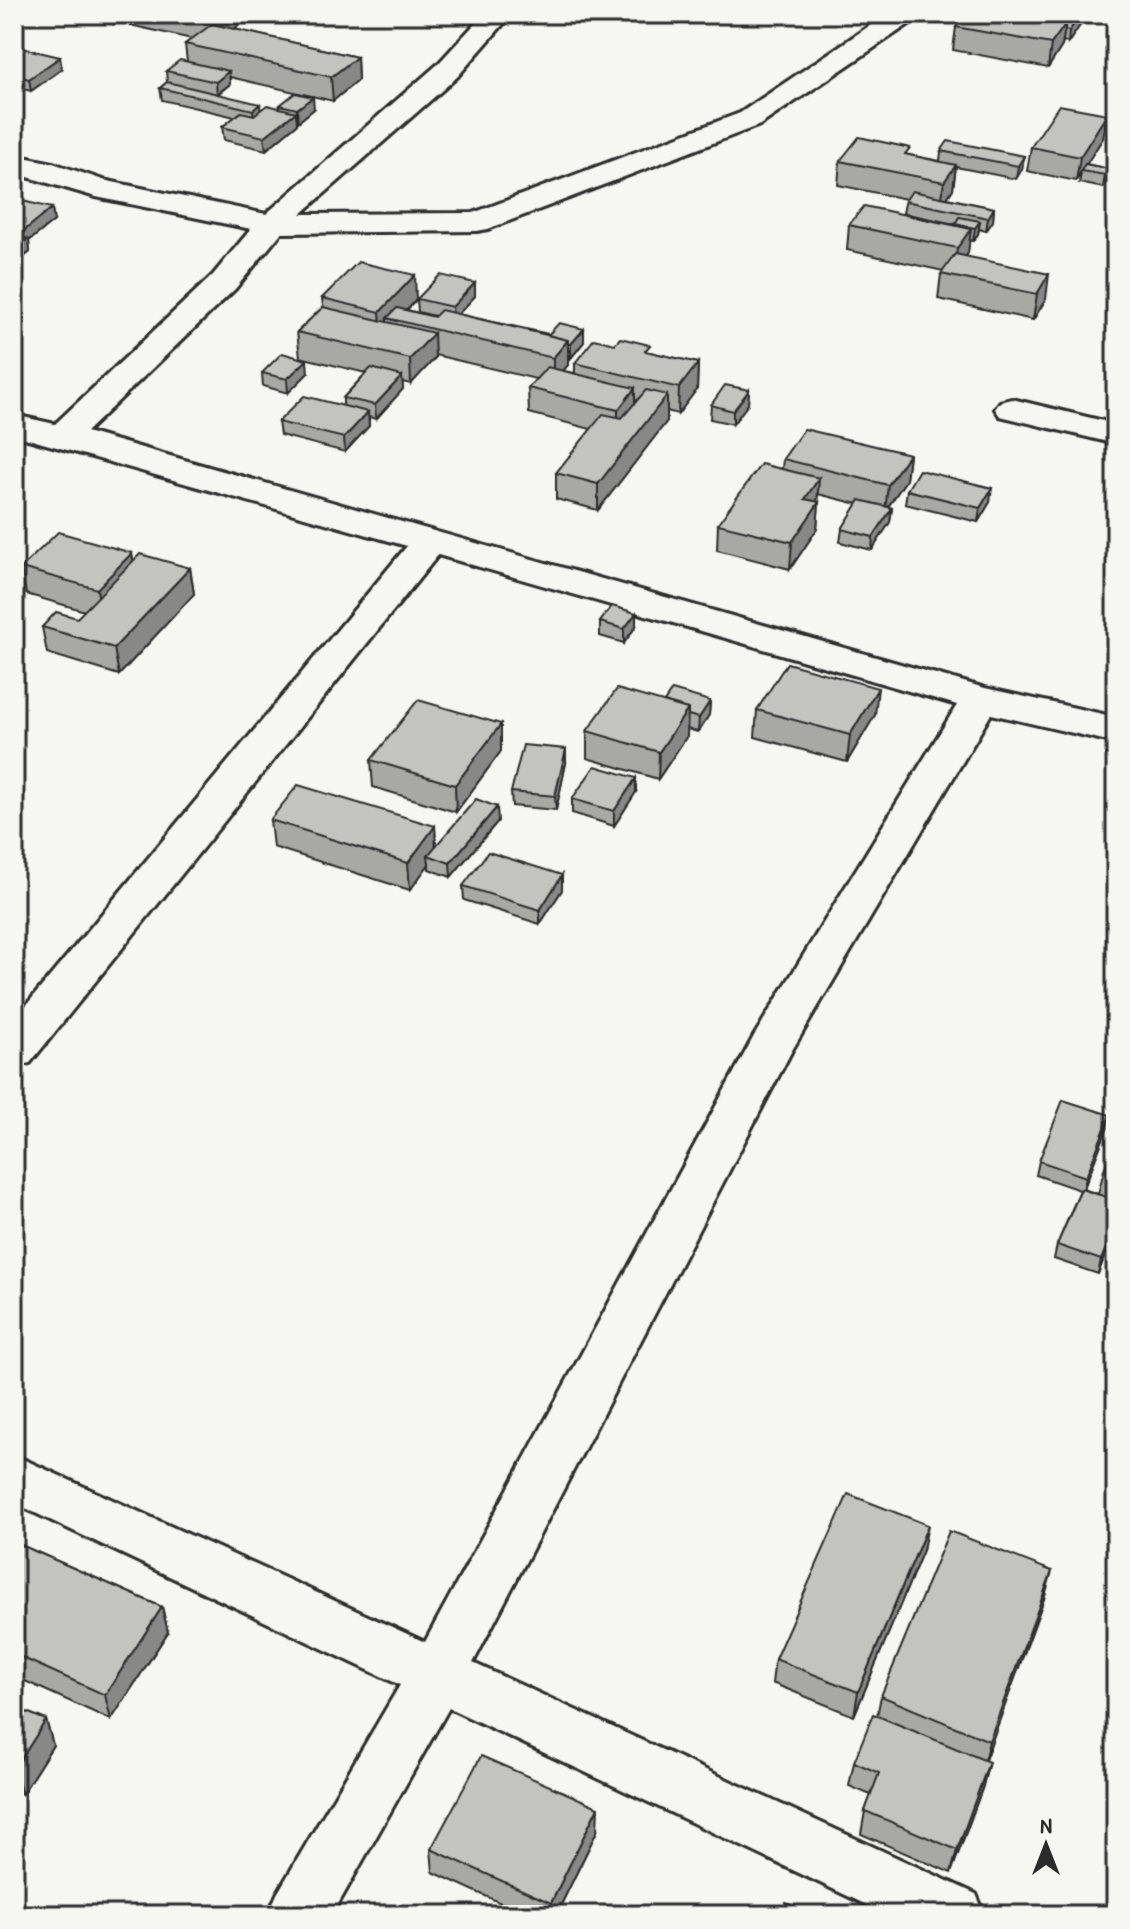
<svg xmlns="http://www.w3.org/2000/svg" width="1130" height="1929" viewBox="0 0 1130 1929" font-family="'Patrick Hand',sans-serif">
  <rect width="100%" height="100%" fill="#f6f6f2"/>
  <filter id="ink" filterUnits="userSpaceOnUse"><feTurbulence type="fractalNoise" baseFrequency=".0125" numOctaves="2"/><feDisplacementMap in="SourceGraphic" scale="16" xChannelSelector="R" yChannelSelector="G"/><feConvolveMatrix kernelMatrix="1 2 1 2 8 2 1 2 1" color-interpolation-filters="sRGB"/></filter>
  <g filter="url(#ink)">
    <g fill="none" stroke-linecap="round" stroke-linejoin="round">
      <defs>
        <g id="minor">
          <path d="M484,14H512L457,77L301,214L473,213L740,113L887,14H918L915,20L760,125L488,229L477,231L281,233L235,289L86,432L985,688L1116,717V743L991,714L791,1052L473,1663L976,1894L985,1915H888L449,1708L332,1915H268L277,1894L400,1685L14,1503V1455L425,1642L754,1036L957,705L438,555L30,1063L14,1068V1020L407,546L14,435V415L55,424L213,275L251,229L96,197L14,173V155L53,163L103,180L266,214L437,65Z"/>
          <path d="M1012,399L1116,424V444L1000,416L995,409L1000,402Z"/>
        </g>
      </defs>
      <use href="#minor" stroke="#2b2b2b" stroke-width="6"/>
      <use href="#minor" fill="#f6f6f2" fill-rule="evenodd"/>
    </g>
    <g fill="#a8a8a5" stroke="#2b2b2b" stroke-width="2">
      <path d="M81,14H261L248,24L238,22V26L234,29L357,57L358,80L333,101L230,77V84L218,94L261,110L280,108V105L314,109L298,122L297,121V124L266,150L224,140L222,127L235,117L162,100L160,88L167,82L166,71L187,62L185,44L192,39L125,24L124,18L114,24L81,16Z"/>
      <path d="M1038,18L1083,21L1068,43L1063,42L1062,46L1048,68L953,50L956,27Z"/>
      <path d="M14,54L62,69L31,91L14,87Z"/>
      <path d="M1116,131V163L1108,162L1112,138Z"/>
      <path d="M1103,138L1086,164L1109,169L1107,182L1103,188L1079,183L1081,173L1076,181L1027,171L1031,147Z"/>
      <path d="M941,151L1024,156L1022,169L1016,179L956,167L953,189L947,198L994,208L993,221L986,231L979,229L978,234L973,241L969,240L968,253L966,256L1046,299L1033,320L938,299L941,274L944,271L847,250L849,225H955V224L903,213L906,199L838,185L840,161L909,155L940,161Z"/>
      <path d="M1116,170V193L1109,191L1111,178Z"/>
      <path d="M14,199L54,221L29,241L30,252L14,265Z"/>
      <path d="M475,283V296L458,314L584,342L571,358L568,357V365L563,371L575,373V363L650,352L698,363L697,389L678,414L667,411V421L598,510L556,499V473L591,429L529,413L528,388L536,379L435,355V358L411,384L402,382L403,389L376,419L369,417V426L345,452L280,435L278,422L343,406V398L366,373L300,357L297,332L323,307L322,298L416,300L407,310L434,317L435,316L418,312L417,299Z"/>
      <path d="M262,373H308L288,393L263,386Z"/>
      <path d="M749,390L748,404L733,424L710,419L711,405Z"/>
      <path d="M909,454L906,480L888,507L892,508L890,522L872,550L840,542L842,529L858,504L818,494L817,502H819L817,529L790,569L717,550L718,524L782,469L783,459Z"/>
      <path d="M907,490L990,502L978,522L905,504Z"/>
      <path d="M132,553L133,561L190,568L194,594L119,675L47,653L42,627L77,618L85,611L26,594L21,568Z"/>
      <path d="M600,622L636,626L624,643L600,636Z"/>
      <path d="M710,701L709,715L698,732L687,729V736L658,779L587,758V731L664,702Z"/>
      <path d="M757,710L875,715L847,762L755,737Z"/>
      <path d="M501,724V751L456,812L373,787L371,760Z"/>
      <path d="M566,763L556,810L512,806L511,792Z"/>
      <path d="M636,792L614,826L572,813V799Z"/>
      <path d="M270,820L435,826L436,846L498,821L451,877L429,869V864L410,890L273,847Z"/>
      <path d="M562,875V890L540,924L464,900L463,886Z"/>
      <path d="M1107,1129L1083,1189L1098,1194L1104,1170L1116,1139V1227L1098,1274L1054,1259L1057,1245L1080,1190L1036,1175L1039,1161Z"/>
      <path d="M14,1542L162,1607L168,1632L111,1720L14,1676Z"/>
      <path d="M923,1550L854,1716L772,1683L775,1659Z"/>
      <path d="M1045,1596L985,1760L983,1786L951,1873L861,1834L865,1811L871,1795L849,1786L854,1762L877,1716L881,1696Z"/>
      <path d="M14,1707L46,1720L53,1745L22,1794L14,1791Z"/>
      <path d="M597,1831L556,1915H527L433,1872L431,1849Z"/>
    </g>
    <g fill="#888886" stroke="#2b2b2b" stroke-width="2">
      <path d="M113,14H123L124,18L114,24Z"/>
      <path d="M221,14H237L238,26L214,44L212,21Z"/>
      <path d="M247,14H261L248,24Z"/>
      <path d="M1081,14H1084L1083,21L1068,43L1069,31Z"/>
      <path d="M1066,23L1062,46L1048,68L1051,44Z"/>
      <path d="M60,57L62,69L31,91L29,79Z"/>
      <path d="M357,57L358,80L333,101L331,77Z"/>
      <path d="M229,71L230,84L217,94L216,82Z"/>
      <path d="M313,97L314,109L298,122L297,109Z"/>
      <path d="M260,104L261,116L254,122L253,110Z"/>
      <path d="M296,112L297,124L266,150L264,137Z"/>
      <path d="M1107,114L1103,138L1082,171H1081L1076,181L1080,157Z"/>
      <path d="M1024,156L1022,169L1016,179L1018,166Z"/>
      <path d="M956,165L953,189L941,207L944,182Z"/>
      <path d="M1109,169L1107,182L1103,188L1105,175Z"/>
      <path d="M20,178L22,190L14,197V182Z"/>
      <path d="M52,208L54,221L29,241L30,252L14,265V250L23,243L21,233Z"/>
      <path d="M994,208L993,221L986,231L988,218Z"/>
      <path d="M980,221L978,234L973,241L975,228Z"/>
      <path d="M971,229L968,253L954,273L957,248Z"/>
      <path d="M1049,274L1046,299L1033,320L1037,294Z"/>
      <path d="M415,275L416,300L397,321L387,318V331L382,337L380,312Z"/>
      <path d="M475,283V296L453,320L452,307Z"/>
      <path d="M584,329V342L571,358V344Z"/>
      <path d="M434,333L435,358L411,384L410,359Z"/>
      <path d="M568,340V365L553,383V358Z"/>
      <path d="M307,360L308,373L288,393L287,379Z"/>
      <path d="M698,363L697,389L678,414L679,388Z"/>
      <path d="M402,376L403,389L376,419L375,405Z"/>
      <path d="M635,388V413L618,435V410Z"/>
      <path d="M749,390L748,404L733,424V411Z"/>
      <path d="M667,395V421L598,510V484Z"/>
      <path d="M368,412L369,426L345,452L344,438Z"/>
      <path d="M909,454L906,480L885,511L888,485Z"/>
      <path d="M819,478L817,504L805,499Z"/>
      <path d="M992,488L990,502L978,522L980,508Z"/>
      <path d="M819,502L817,529L790,569L792,542Z"/>
      <path d="M892,508L890,522L872,550L873,537Z"/>
      <path d="M132,553L136,579L101,615L97,589Z"/>
      <path d="M190,568L194,594L119,675L114,648Z"/>
      <path d="M636,613V626L624,643V629Z"/>
      <path d="M878,688L875,715L847,762L850,735Z"/>
      <path d="M710,701L709,715L698,732L699,718Z"/>
      <path d="M688,709L687,736L658,779L659,752Z"/>
      <path d="M501,724V751L456,812L455,785Z"/>
      <path d="M566,749V763L556,810L555,796Z"/>
      <path d="M636,778V792L614,826V811Z"/>
      <path d="M497,807L498,821L451,877L450,863Z"/>
      <path d="M435,826L436,853L428,855L429,864L410,890L408,863Z"/>
      <path d="M562,875V890L540,924V910Z"/>
      <path d="M1110,1115L1107,1129L1083,1191L1086,1177Z"/>
      <path d="M1116,1222V1227L1098,1274L1101,1260Z"/>
      <path d="M928,1525L923,1550L854,1716L858,1692Z"/>
      <path d="M1052,1571L1045,1596L983,1765L989,1741Z"/>
      <path d="M162,1607L168,1632L111,1720L105,1695Z"/>
      <path d="M46,1720L53,1745L22,1794L14,1770Z"/>
      <path d="M989,1762L983,1786L951,1873L957,1850Z"/>
      <path d="M598,1807L597,1831L556,1915H551V1903Z"/>
    </g>
    <g fill="#c3c3c0" stroke="#2b2b2b" stroke-width="2">
      <path d="M180,14H221L212,21Z"/>
      <path d="M966,14H1015L1066,23L1051,44L956,27Z"/>
      <path d="M1041,14H1081L1069,31L1065,30L1066,23L1038,18Z"/>
      <path d="M212,24L357,57L331,77L185,44Z"/>
      <path d="M22,48L60,57L29,79L14,75V54Z"/>
      <path d="M180,60L229,71L216,82L166,71Z"/>
      <path d="M167,82L260,104L253,110L160,88Z"/>
      <path d="M295,93L313,97L297,109L280,105Z"/>
      <path d="M267,105L296,112L264,137L222,127L241,112L254,115Z"/>
      <path d="M1059,105L1107,114L1080,157L1031,147Z"/>
      <path d="M859,137L910,148L905,154L956,165L944,182L840,161Z"/>
      <path d="M948,141L1024,156L1018,166L941,151Z"/>
      <path d="M1085,164L1109,169L1105,175L1081,171Z"/>
      <path d="M1116,170V180L1111,178Z"/>
      <path d="M912,191L994,208L988,218L905,201Z"/>
      <path d="M14,199L52,208L21,233L14,231Z"/>
      <path d="M864,206L971,229L957,248L849,225Z"/>
      <path d="M959,217L980,221L975,228L955,224Z"/>
      <path d="M14,235L28,239L14,250Z"/>
      <path d="M955,254L1049,274L1037,294L941,274Z"/>
      <path d="M358,262L415,275L380,312L322,298Z"/>
      <path d="M440,275L475,283L452,307L417,299Z"/>
      <path d="M323,307L434,333L410,359L297,332Z"/>
      <path d="M397,308L434,317L441,310L568,340L553,358L387,318Z"/>
      <path d="M559,323L584,329L571,344H568V340L548,335Z"/>
      <path d="M620,338L650,345L645,351L698,363L679,388L575,363L594,339L615,344Z"/>
      <path d="M282,353L307,360L287,379L262,373Z"/>
      <path d="M547,367L635,388L618,410L528,388Z"/>
      <path d="M371,368L402,376L375,405L343,398Z"/>
      <path d="M725,385L749,390L733,411L711,405Z"/>
      <path d="M646,390L667,395L598,484L556,473L603,414L622,418Z"/>
      <path d="M304,396L368,412L344,438L278,422Z"/>
      <path d="M804,429L909,454L888,485L783,459Z"/>
      <path d="M761,464L819,478L805,499L819,502L792,542L718,524Z"/>
      <path d="M919,470L992,488L980,508L907,490Z"/>
      <path d="M860,500L892,508L873,537L842,529Z"/>
      <path d="M58,532L132,553L97,589L21,568Z"/>
      <path d="M140,554L190,568L114,648L42,627L56,612L77,618Z"/>
      <path d="M612,606L636,613L624,629L600,622Z"/>
      <path d="M787,663L878,688L850,735L757,710Z"/>
      <path d="M617,689L688,709L659,752L587,731Z"/>
      <path d="M672,690L710,701L699,718L688,715V709L664,702Z"/>
      <path d="M418,700L501,724L455,785L371,760Z"/>
      <path d="M523,745L566,749L555,796L511,792Z"/>
      <path d="M595,766L636,778L614,811L572,799Z"/>
      <path d="M298,785L435,826L408,863L270,820Z"/>
      <path d="M476,799L497,807L450,863L428,855Z"/>
      <path d="M488,852L562,875L540,910L463,886Z"/>
      <path d="M1063,1100L1110,1115L1086,1177L1039,1161Z"/>
      <path d="M1116,1139V1173L1104,1170Z"/>
      <path d="M1081,1189L1116,1200V1222L1101,1260L1057,1245Z"/>
      <path d="M848,1494L928,1525L858,1692L775,1659Z"/>
      <path d="M949,1531L1052,1571L989,1741L881,1696Z"/>
      <path d="M14,1542L162,1607L105,1695L14,1654Z"/>
      <path d="M14,1707L46,1720L14,1770Z"/>
      <path d="M873,1714L989,1762L957,1850L865,1811L879,1773L854,1762Z"/>
      <path d="M481,1756L598,1807L551,1903L431,1849Z"/>
      <path d="M786,1903L815,1915H781Z"/>
    </g>
  </g>
  <rect width="1130" height="1929" fill="none" stroke="#f6f6f2" stroke-width="48"/>
  <rect x="24" y="24" width="1082" height="1881" fill="none" stroke="#2b2b2b" stroke-width="3" filter="url(#ink)"/>
  <g transform="translate(1046 1845)" stroke="#f6f6f2" stroke-width="6" paint-order="stroke">
  <path d="M0-6L14 30L0 20L-14 30Z" fill="#2b2b2b"/>
  <text y="-12" font-size="22" font-weight="bold" text-anchor="middle" fill="#2b2b2b">N</text>
  </g>
</svg>
